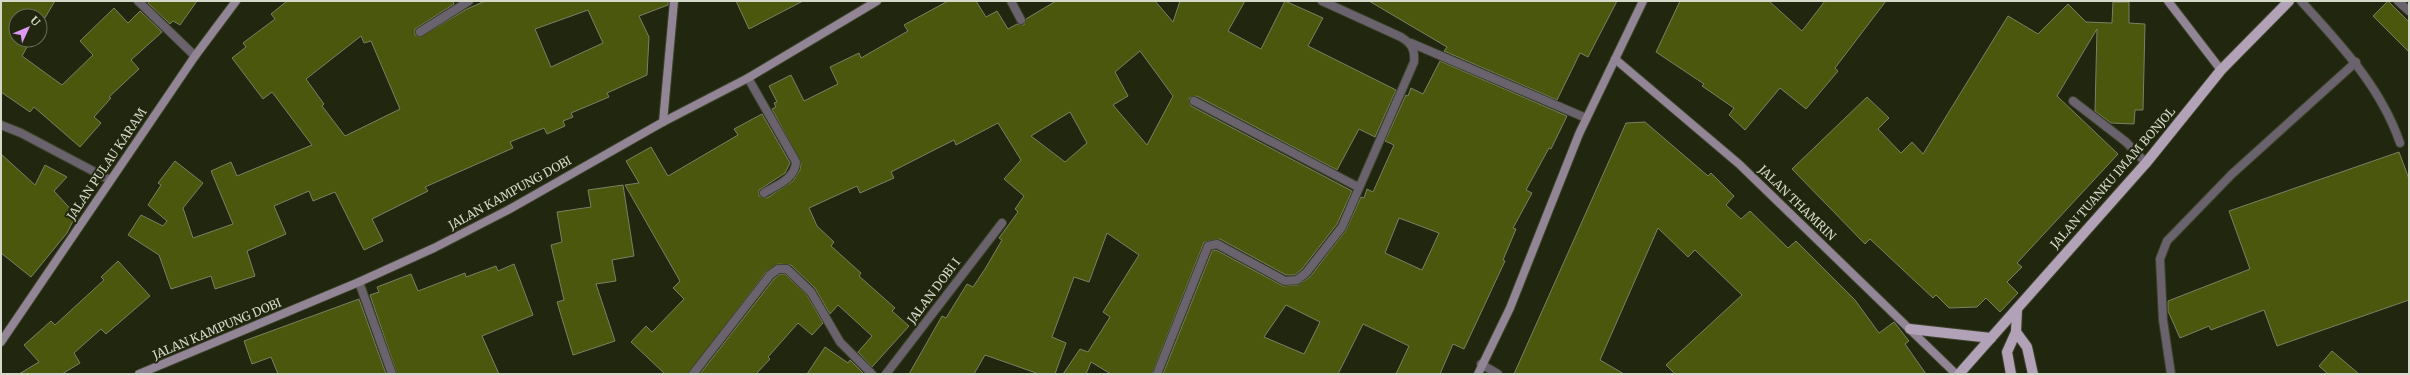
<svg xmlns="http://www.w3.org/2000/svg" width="2410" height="375" viewBox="0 0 2410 375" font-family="Merriweather,serif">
  <rect width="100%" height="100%" fill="#21260e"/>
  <g fill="#4b570c" stroke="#798065" fill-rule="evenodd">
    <path d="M1,1H55L40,26V16H16V40H31L22,56L62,85L93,55L80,41L114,8L128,23L140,11L162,32L131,60L139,69L109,97L111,98L94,117L101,123L80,147L34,107L30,112L1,92Z"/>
    <path d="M149,1H197L180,25L173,21L170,24L148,3Z"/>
    <path d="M287,1H453L454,4L415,29V35L420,37L467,9L485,1H668V5L639,16L649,37L647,75L607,93L609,97L571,113L573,117L563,121L565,126L547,134L544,128L510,142L513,148L425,187L428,191L372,219L383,241L364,250L335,192L313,201L309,191L274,206L286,234L247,251L255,276L215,289L211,276L171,289L159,255L128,235L141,215L163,226L167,221L148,205L161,185L158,183L175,161L203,183L183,208L193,238L233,224L211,171L231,162L237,176L312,145L272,92L263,99L232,58L246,47L243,43L275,19L271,14ZM588,10L603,43L551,67L535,29ZM361,36L364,43L371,41L400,109L345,136L322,106L324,104L306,79Z"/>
    <path d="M736,1H803L749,29Z"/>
    <path d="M948,1H976L986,17L997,11L1008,29L1017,24L1024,25L1026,19L1056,1H1155L1173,22L1180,1H1245L1228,31L1261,49L1285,1L1323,18L1308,46L1396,90L1375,137L1359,129L1337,170L1197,96L1189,98L1191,106L1352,191L1337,224L1302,269L1295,275H1286L1220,239L1204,242L1152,374H1111L1091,362L1086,374H1063L1080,349L1088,352L1110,317L1103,312L1139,255L1107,233L1089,282L1074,277L1052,337L1066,343L1055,374H1039L985,355L974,374H909L942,316L946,318L967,284L973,287L985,269L1002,240L999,238L1018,212L1015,209L1024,196L1004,179L1021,160L998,123L956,145L954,140L938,148L891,172L894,178L860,193L857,186L809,208L817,226L834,242L831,246L861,273L859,276L895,308L892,311L909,326L872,367L858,352L872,336L838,305L830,314L815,288L791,265L778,264L766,272L688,374H665L631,342L646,326L652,332L684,299L673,288L680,281L625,185L639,183L626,161L651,147L668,176L738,135L734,129L762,114L790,163L785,173L759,190V196L767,198L793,181L800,170L801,163L772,109L776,107L774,103L777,102L769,86L791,75L804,101L838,84L830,67L859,53L861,58L908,31L904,25ZM1140,51L1173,96L1147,145L1113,105L1128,96L1115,72ZM1070,112L1087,143L1065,162L1031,136Z"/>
    <path d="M1369,1H1617L1588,57L1580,53L1557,100L1444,51L1447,47Z"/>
    <path d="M1680,1H1769L1802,31L1825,1H1886L1835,68L1838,71L1806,109L1780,88L1745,130L1729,115L1734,108L1702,86L1704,84L1656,52Z"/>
    <path d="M2388,1L2409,22V52L2373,16Z"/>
    <path d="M2113,2H2129V23L2145,24L2143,110H2135L2134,124L2111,123L2095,111L2097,29L2057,96L2118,154L2017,263L2022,267L2007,282L2018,293L2000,312L1986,298L1977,307L1949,308L1936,295L1933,298L1870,239L1865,244L1792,169L1867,97L1889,118L1878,129L1901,153L1912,142L1923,154L2008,16L2038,34L2068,4L2086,22L2112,23Z"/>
    <path d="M1440,61L1567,116L1551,149L1549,148L1526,190L1532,193L1513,228L1516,229L1503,260L1505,261L1464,349L1453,344L1440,374H1396L1409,346L1363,324L1338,374H1163L1212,251L1216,250L1283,286L1298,285L1310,277L1346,230L1361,197L1364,198L1367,189L1373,192L1394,145L1385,141L1406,95L1408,96L1411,88L1423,94ZM1399,218L1439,233L1422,270L1385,253ZM1286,305L1320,322L1304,354L1264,337Z"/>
    <path d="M1645,122L1708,176L1711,173L1734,196L1726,205L1741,219L1750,211L1788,248L1796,241L1855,300L1879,333L1894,322L1909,341L1905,344L1926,374H1675L1666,365L1742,295L1695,250L1688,257L1658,228L1600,360L1624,374H1514L1626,123Z"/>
    <path d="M2399,152L2409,179V300L2277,346L2264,310L2211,330L2209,326L2180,338L2168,311V301L2250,269L2229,211Z"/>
    <path d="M1,154L35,185L45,165L67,177L54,191L76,215L67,233L31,277L1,253Z"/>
    <path d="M623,185L634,256L612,260L616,281L596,284L615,341L573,355L557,302L564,300L551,245L562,242L557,212L591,207L588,190Z"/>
    <path d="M118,261L150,296L106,334L101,329L74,353L80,363L62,374H19L39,362L24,345L51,321L55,325L104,280L101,277Z"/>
    <path d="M514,264L533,315L482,336L499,374H397L370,295L379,292L377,287L411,274L418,291L465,273L466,277L496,266L498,271Z"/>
    <path d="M780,274H785L807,295L823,323L812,335L798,323L768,357L770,359L756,374H700L774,279Z"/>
    <path d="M359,299L386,374H278L271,357L252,364L244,341Z"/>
    <path d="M825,347L848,363L850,360L864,374H807Z"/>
    <path d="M2332,351L2359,374H2328L2319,366Z"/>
  </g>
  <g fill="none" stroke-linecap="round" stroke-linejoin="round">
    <defs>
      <g id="lane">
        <path d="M2301,1C2340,44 2381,87 2400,143"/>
        <path d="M2398,1L2409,11"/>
        <path d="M1,125L21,133L110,180"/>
        <path d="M2171,374L2163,320L2160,259L2167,241L2232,174L2356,62"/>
      </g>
      <g id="street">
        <path d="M138,1L195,56"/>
        <path d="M1011,1L1021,20"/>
        <path d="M420,32L469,1"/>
        <path d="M1411,43L1586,118"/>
        <path d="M748,78L796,162C795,179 777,185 764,193"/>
        <path d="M1194,101L1358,187"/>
        <path d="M2073,101L2126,142L2146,163"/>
        <path d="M359,282L392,374"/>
        <path d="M1481,364L1498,374"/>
        <path d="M693,374L770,275L778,269H787L811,292L840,342L872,374"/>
        <path d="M886,374L1002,223"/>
        <path d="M1157,374L1208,246L1217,244L1285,281L1297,280L1306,273L1342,227L1414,62C1415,49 1412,44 1401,37L1322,1"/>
      </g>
      <g id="secondary">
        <path d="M2168,1L2221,70"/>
        <path d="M1615,59L1739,164L1956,374"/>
        <path d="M663,122L674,1"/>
        <path d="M1,342L195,56L236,1"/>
        <path d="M139,374L359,282L434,248L508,210L663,122L748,78L877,1"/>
        <path d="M1478,374L1510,308L1579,134L1643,1"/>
      </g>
      <g id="primary">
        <path d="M1910,329L1991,338"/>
        <path d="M2016,332L2027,347L2033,374"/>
        <path d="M1959,374L2146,163L2221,70L2289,1"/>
        <path d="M2011,374L2007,352L2016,332L2017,309"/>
      </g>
    </defs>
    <use href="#lane" stroke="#3e432c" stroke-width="10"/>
    <use href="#street" stroke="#3e432c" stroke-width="10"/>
    <use href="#secondary" stroke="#3e432c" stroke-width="10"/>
    <use href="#primary" stroke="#3e432c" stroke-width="12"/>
    <use href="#lane" stroke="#6a626c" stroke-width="8"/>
    <use href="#street" stroke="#6a626c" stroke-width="8"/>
    <use href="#secondary" stroke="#928696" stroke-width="8"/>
    <use href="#primary" stroke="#b1a2b7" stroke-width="10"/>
  </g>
  <g text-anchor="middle" stroke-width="4" stroke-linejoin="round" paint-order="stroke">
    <g font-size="12" fill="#d5d9ca" stroke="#21260e">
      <text transform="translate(107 164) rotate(-56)" y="4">JALAN PULAU KARAM</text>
      <text transform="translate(2113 178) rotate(-49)" y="4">JALAN TUANKU IMAM BONJOL</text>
      <text transform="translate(510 193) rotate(-29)" y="4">JALAN KAMPUNG DOBI</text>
      <text transform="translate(1797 203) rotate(44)" y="4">JALAN THAMRIN</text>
      <text transform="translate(934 291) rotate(-53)" y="4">JALAN DOBI I</text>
      <text transform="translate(217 329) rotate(-23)" y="4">JALAN KAMPUNG DOBI</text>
    </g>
  </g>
  <rect width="2410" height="375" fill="none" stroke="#d5d9ca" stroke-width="4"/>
  <g transform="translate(28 28) rotate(46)"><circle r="19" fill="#21260e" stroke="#696e59"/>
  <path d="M0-3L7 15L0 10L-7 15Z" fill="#dd99f3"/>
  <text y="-6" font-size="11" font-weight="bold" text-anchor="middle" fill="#d5d9ca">U</text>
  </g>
</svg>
